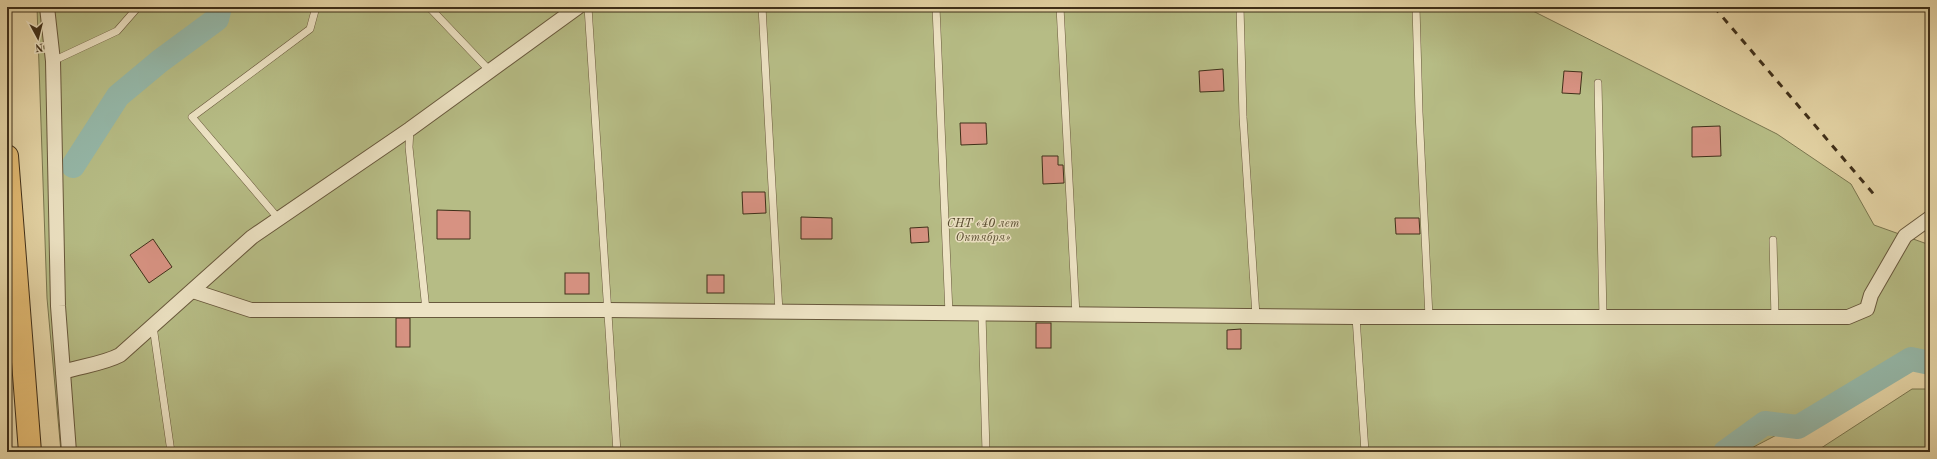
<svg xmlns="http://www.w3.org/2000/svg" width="1937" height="459" viewBox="0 0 1937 459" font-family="'Old Standard TT',serif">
  <rect width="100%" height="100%" fill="#e4d4a5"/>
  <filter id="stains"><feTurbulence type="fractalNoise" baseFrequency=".005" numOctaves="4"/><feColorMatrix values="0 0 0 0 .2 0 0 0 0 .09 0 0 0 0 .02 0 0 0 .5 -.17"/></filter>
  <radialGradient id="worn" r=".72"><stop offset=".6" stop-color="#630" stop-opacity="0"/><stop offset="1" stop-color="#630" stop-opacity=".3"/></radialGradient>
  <g fill="#b6bc85" stroke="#7a764f">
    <path d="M37,7H1525L1777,134L1851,184L1874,225L1930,245V355L1744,452H61L47,298Z"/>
    <path d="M1912,389H1930V452H1815Z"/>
  </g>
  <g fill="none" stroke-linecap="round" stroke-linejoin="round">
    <g stroke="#95b8a9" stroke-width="24">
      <path d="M73,166L118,96L160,61L217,19L220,7"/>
      <path d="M1725,452L1765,423L1798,427L1911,359L1930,363"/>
    </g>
  </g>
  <g fill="#d79282" stroke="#3f2f19">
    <path d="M1223,69L1224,91L1200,92L1199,71Z"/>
    <path d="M1564,71L1582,72L1580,94L1562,93Z"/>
    <path d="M960,123H986L987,144L961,145Z"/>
    <path d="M1720,126L1721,156L1692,157V127Z"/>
    <path d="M1042,156H1058V165H1063L1064,183L1043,184Z"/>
    <path d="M742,192H765L766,213L743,214Z"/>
    <path d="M437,210L470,211V239H437Z"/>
    <path d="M801,217L832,218V239H801Z"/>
    <path d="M1395,218H1419L1420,234H1396Z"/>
    <path d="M928,227L929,242L911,243L910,228Z"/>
    <path d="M153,239L172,267L149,283L130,255Z"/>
    <rect x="565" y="273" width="24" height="21"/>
    <rect x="707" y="275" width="17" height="18"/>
    <rect x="396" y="318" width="14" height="29"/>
    <rect x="1036" y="323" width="15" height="25"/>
    <path d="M1241,329V349H1227V330Z"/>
  </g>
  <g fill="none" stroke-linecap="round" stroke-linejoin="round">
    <defs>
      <g id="service">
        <path d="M429,7L490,71"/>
        <path d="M588,7L617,452"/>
        <path d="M762,7L779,312"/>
        <path d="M936,7L949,314"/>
        <path d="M1060,7L1076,315"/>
        <path d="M1240,7L1243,117L1256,316"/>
        <path d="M1416,7L1419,112L1429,317"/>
        <path d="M53,61L117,31L138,7"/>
        <path d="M1598,83L1603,317"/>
        <path d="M410,129L409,147L426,310"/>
        <path d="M278,218L192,117L310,29L316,7"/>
        <path d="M1773,240L1775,318"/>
        <path d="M982,314L986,452"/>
        <path d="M1356,317L1365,452"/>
        <path d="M153,326L171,452"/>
      </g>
      <g id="minor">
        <path d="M47,7L53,61L58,306L69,452"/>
        <path d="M193,291L251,310H607L1356,317H1848L1867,309L1871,295L1905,236L1930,218"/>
        <path d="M63,372C81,366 103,364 120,355L252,237L410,129L578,7"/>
      </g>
      <path id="trunk" d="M7,156L30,452"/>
    </defs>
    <use href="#service" stroke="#68583c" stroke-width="8"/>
    <use href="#minor" stroke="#68583c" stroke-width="16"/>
    <use href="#trunk" stroke="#3f2f19" stroke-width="24"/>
    <use href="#service" stroke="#ede3c4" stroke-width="7"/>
    <use href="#minor" stroke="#ede3c4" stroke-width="14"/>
    <use href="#trunk" stroke="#e2ba72" stroke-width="22"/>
    <path stroke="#3f2f19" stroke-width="3" stroke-dasharray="7 7" stroke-linecap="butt" d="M1714,7L1877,198"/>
  </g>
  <g text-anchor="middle" stroke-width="3" stroke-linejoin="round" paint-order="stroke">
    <g font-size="12" font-style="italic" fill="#574b2f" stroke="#ede3c4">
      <text x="983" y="227">СНТ «40 лет<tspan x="983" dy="14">Октября»</tspan></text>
    </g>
  </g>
  <rect width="1937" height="459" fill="none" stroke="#e4d4a5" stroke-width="24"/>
  <rect x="8" y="8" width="1921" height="443" fill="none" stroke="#3f2f19" stroke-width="2"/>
  <rect x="12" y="12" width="1913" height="435" fill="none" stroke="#3f2f19"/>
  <g transform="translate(38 38) rotate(173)" stroke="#ede3c4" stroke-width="3" paint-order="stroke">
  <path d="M0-3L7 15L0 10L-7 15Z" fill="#3f2f19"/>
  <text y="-6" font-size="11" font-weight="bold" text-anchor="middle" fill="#3f2f19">N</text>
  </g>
  <rect width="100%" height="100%" filter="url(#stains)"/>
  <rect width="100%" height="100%" fill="url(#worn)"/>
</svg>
